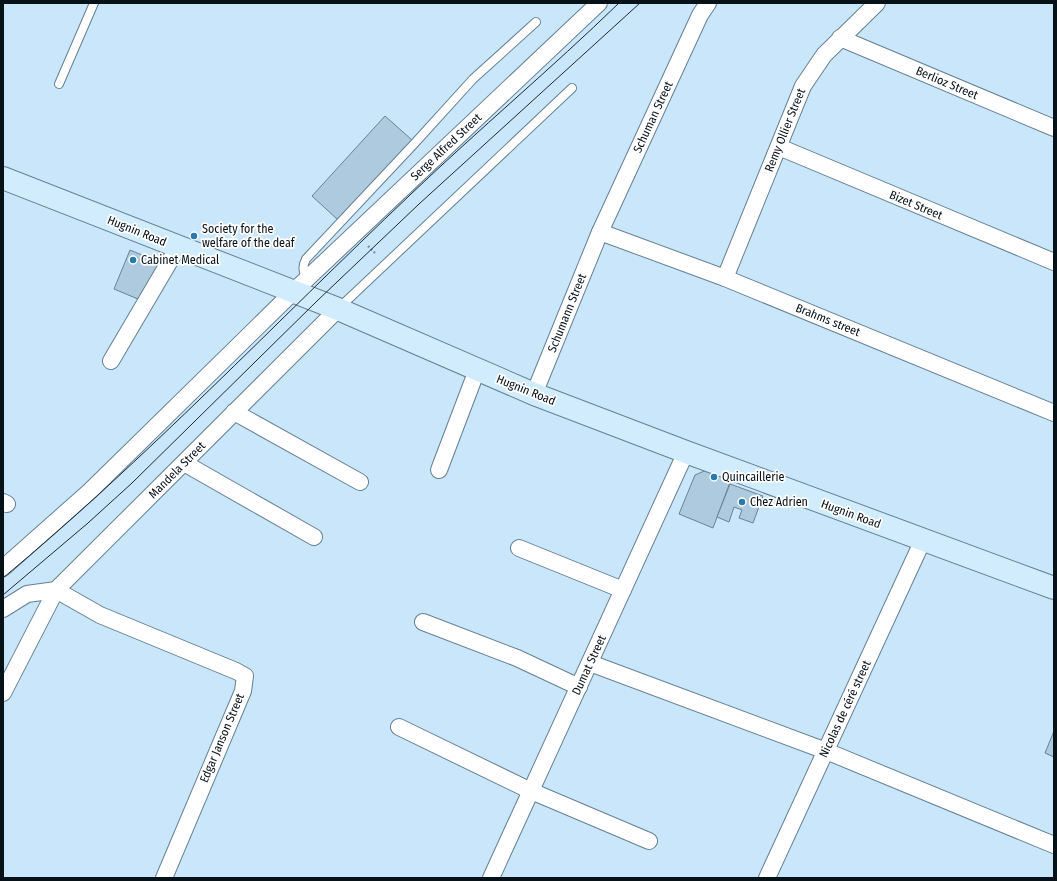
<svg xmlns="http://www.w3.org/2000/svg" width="1057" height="881" viewBox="0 0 1057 881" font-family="'Fira Sans Condensed',sans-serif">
  <rect width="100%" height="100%" fill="#c9e6fb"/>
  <g fill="#aecade" stroke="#688395">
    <path d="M385,116L412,140L338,220L312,196Z"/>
    <path d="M130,250L161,263L145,302L114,289Z"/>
    <path d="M709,469L732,477L713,528L679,514L695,475Z"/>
    <path d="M730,484L763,496L753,523L739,518L742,510L734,507L729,522L717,517Z"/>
    <path d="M1054,731V757L1045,753Z"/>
  </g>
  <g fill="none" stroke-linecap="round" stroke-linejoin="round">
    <defs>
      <g id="lane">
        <path d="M59,84L94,3"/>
        <path d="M307,279C303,271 302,267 306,259L414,144L473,79L536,22"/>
        <path d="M340,307L572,88"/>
      </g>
      <g id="street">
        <path d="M840,38L1054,128"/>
        <path d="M779,147L1054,262"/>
        <path d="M600,232L725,278L1054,413"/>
        <path d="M725,278L803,86L824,55L877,3"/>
        <path d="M111,361L178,247"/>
        <path d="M534,394L600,232L700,15L708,3"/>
        <path d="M234,412L360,482"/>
        <path d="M184,463L314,537"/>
        <path d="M439,470L477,370"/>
        <path d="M3,502L7,504"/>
        <path d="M519,548L623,590"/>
        <path d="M3,568L90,491L294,291L599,3"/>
        <path d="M3,609L27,594L56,590L338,309"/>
        <path d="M423,622L517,658L579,687"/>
        <path d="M590,663L826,751L1054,845"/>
        <path d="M3,693L56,590L100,615L236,671L245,676L243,691L164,878"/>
        <path d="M399,727L531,791L649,841"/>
        <path d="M491,878L686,452"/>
        <path d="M767,878L923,540"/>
      </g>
      <path id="secondary" d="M3,178L338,309L534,394L686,452L1054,588"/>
    </defs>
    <use href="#lane" stroke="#658092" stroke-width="10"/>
    <use href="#street" stroke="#658092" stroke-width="18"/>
    <use href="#secondary" stroke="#658092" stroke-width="24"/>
    <path stroke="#859bab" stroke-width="2.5" stroke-dasharray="2 2" stroke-linecap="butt" d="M368,246L376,254"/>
    <use href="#lane" stroke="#fff" stroke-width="8"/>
    <use href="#street" stroke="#fff" stroke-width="16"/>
    <use href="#secondary" stroke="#d1ecfc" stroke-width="22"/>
    <g stroke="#1e2a33" stroke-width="1">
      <path d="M3,578C146,459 275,323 410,195C479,129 551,69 619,3"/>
      <path d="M3,595L88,523L132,483L317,301L419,204L640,3"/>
    </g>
  </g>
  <g fill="#287bac" stroke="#fff" stroke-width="1.5">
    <circle cx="194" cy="236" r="4"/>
    <circle cx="133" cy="260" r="4"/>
    <circle cx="714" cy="477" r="4"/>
    <circle cx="742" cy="502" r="4"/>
  </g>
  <g text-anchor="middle" stroke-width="3.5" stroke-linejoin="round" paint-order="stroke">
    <g font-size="12" fill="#071118" stroke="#fff">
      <text transform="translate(947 83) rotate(23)" y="4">Berlioz Street</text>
      <text transform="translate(653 117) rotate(-65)" y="4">Schuman Street</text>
      <text transform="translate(785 130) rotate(-68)" y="4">Remy Ollier Street</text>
      <text transform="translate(446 147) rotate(-43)" y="4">Serge Alfred Street</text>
      <text transform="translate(916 205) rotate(23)" y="4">Bizet Street</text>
      <text transform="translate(137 231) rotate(22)" y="4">Hugnin Road</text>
      <text transform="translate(567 313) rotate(-68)" y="4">Schumann Street</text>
      <text transform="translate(828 320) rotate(22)" y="4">Brahms street</text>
      <text transform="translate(526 390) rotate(22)" y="4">Hugnin Road</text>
      <text transform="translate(177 470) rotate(-45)" y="4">Mandela Street</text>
      <text transform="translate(851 514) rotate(20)" y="4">Hugnin Road</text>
      <text transform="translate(589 665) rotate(-65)" y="4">Dumat Street</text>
      <text transform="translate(845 709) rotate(-65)" y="4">Nicolas de céré street</text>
      <text transform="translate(222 738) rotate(-67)" y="4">Edgar Janson Street</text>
    </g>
    <g font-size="12" fill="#071118" stroke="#fff" text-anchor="start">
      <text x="202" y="233">Society for the<tspan x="202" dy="14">welfare of the deaf</tspan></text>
      <text x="141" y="264">Cabinet Medical</text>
      <text x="722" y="481">Quincaillerie</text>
      <text x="750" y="506">Chez Adrien</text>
    </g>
  </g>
  <rect width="1057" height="881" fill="none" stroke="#071118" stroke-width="8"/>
</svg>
